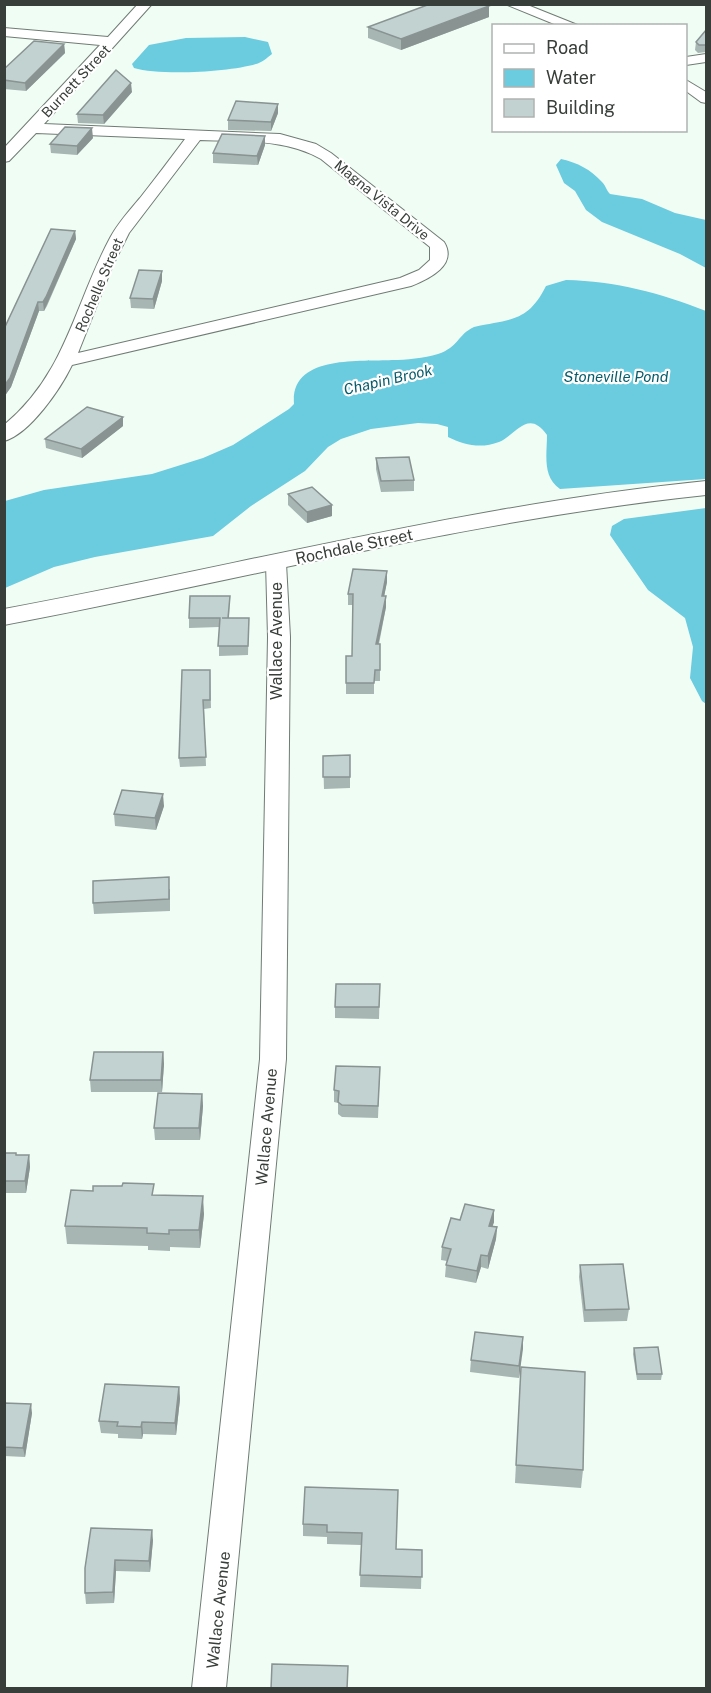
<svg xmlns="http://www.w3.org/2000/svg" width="711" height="1693" viewBox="0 0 711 1693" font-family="'Public Sans',sans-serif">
  <rect width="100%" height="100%" fill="#f0fdf4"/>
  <g fill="#6bcbdf">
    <path d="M245,37L268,42L272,54C267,58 261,63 256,64C229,72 160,76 134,68L132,64L149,45L186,38Z"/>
    <path d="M561,159C578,163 590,169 602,182C606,186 606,190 610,194L642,199L675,213L706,220V268L680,254L602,222L586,210L575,191L564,183L556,165Z"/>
    <path d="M566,280C616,281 660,293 706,311V479L560,489C542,476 547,455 547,435C528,408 516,435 499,442C481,449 464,445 448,437V427L437,424L418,423L371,429L341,439L328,447L305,471L251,506L213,536L95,557L54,567L5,588V501L44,490L152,474L203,458L233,445L289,409L294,404C290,354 361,362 392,360C406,360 424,358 438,354C459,347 457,335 474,327C511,319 528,322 546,286Z"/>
    <path d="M706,508V704L702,701L690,678L693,647L685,618L648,590L610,535L612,526L624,519Z"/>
  </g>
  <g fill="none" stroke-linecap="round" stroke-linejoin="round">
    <defs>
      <g id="minor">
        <path d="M138,4H152L44,124L280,134L316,144L331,153L444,242C458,265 429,279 411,286L72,365C61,388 30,434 4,441V425C66,374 74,305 110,238C118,223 129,211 140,198C155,179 170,159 185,139L36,133L9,161L4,162V148L100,45L4,36V28L108,37ZM200,140C241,142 285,138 321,159L430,247V260L419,270L400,278L78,353L113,265L129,233Z"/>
        <path d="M505,4H525L580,26H559Z"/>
        <path d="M706,54V62L686,65V57Z"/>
        <path d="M686,80L706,92V103L701,102L686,91Z"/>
        <path d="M276,557L283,559L286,563L290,637L286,1059L226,1688H192L260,1059L268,637L266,563L269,559Z"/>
      </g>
      <path id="tertiary" d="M706,481V495C469,520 238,581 4,625V609C238,566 469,505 706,481Z"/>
    </defs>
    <use href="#minor" stroke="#707b74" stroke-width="2"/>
    <use href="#tertiary" stroke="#707b74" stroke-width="2"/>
    <use href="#minor" fill="#fff" fill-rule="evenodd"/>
    <use href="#tertiary" fill="#fff" fill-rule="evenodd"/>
  </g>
  <g fill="#a7b5b3">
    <path d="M489,6V17L401,50L368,38V27Z"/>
    <path d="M706,30V52L698,53L695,50L696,42Z"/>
    <path d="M64,44L65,53L26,91L4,89V69Z"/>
    <path d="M132,92L104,124L78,123L77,114Z"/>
    <path d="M278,113L271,131L228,130V120Z"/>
    <path d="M265,136V145L258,165L213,163V153Z"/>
    <path d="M93,138L77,155L51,153L50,144Z"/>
    <path d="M75,231L76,239L47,306L44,311H39L11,387L4,397V329Z"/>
    <path d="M162,271V281L154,309L131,308L130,298Z"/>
    <path d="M123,417V426L82,458L46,448L45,439Z"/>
    <path d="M376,458L414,480V491L381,492L376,469Z"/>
    <path d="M288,494L332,505V516L307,523L288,505Z"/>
    <path d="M387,571V582L384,596L386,607L379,644H380V681H374V694H346V656H352L353,605H348V594Z"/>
    <path d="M230,596L229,618H249L248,655L219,656V627L189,628V618Z"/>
    <path d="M210,670L211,708L204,709L206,766L180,767L179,758Z"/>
    <path d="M350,755V788L324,789L323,756Z"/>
    <path d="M164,806L156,830L115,826L114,814Z"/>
    <path d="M170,889V911L94,914L93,903Z"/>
    <path d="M380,984L379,1019L335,1018V1007Z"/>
    <path d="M163,1052L164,1064L162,1092H91L90,1080Z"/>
    <path d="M380,1067L378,1118L342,1117L338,1114V1103L334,1102V1090Z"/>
    <path d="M202,1094L203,1106L200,1140H155L154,1128Z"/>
    <path d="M4,1153L16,1155H29L30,1167L26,1193H4Z"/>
    <path d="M154,1195L204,1214L200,1248L170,1247V1251L148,1250V1246L67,1244L65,1226Z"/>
    <path d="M460,1220L494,1222L492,1226L497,1227L496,1239L488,1269L481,1267L476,1283L445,1277L446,1265L447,1261L441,1260L442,1247Z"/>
    <path d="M580,1265L629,1309L627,1321L584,1322L579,1277Z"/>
    <path d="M523,1337L519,1378L470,1372L471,1360Z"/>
    <path d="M634,1348L662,1374L661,1380H637L633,1354Z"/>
    <path d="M520,1384L583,1470L581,1488L515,1483Z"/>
    <path d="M179,1387L180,1399L176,1435L143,1434L142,1439L118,1438V1434L101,1433L99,1421Z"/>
    <path d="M4,1403L32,1413L25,1457L4,1456Z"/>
    <path d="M398,1490L396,1549L422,1550L421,1589L360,1587L361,1545L327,1544V1537L303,1536V1524Z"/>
    <path d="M153,1540L150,1572L116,1571L114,1603L86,1604L85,1593V1568Z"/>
  </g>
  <g fill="#889392">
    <path d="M489,6V17L401,50V39Z"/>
    <path d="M64,44L65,53L26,91L25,83Z"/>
    <path d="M131,83L132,92L104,124L103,115Z"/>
    <path d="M278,104V113L271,131V122Z"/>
    <path d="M92,128L93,138L77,155V146Z"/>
    <path d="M265,136V145L258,165L257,156Z"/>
    <path d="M75,231L76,239L44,311L43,302Z"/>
    <path d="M162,271V281L154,309L153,299Z"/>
    <path d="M38,302L39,311L11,387L4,397V386Z"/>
    <path d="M123,417V426L82,458L81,449Z"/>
    <path d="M332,505V516L307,523V512Z"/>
    <path d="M387,571V582L382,607V596Z"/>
    <path d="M386,596V607L376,655V644Z"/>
    <path d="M163,794L164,806L156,830L155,818Z"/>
    <path d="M163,1052L164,1064L162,1092L161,1080Z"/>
    <path d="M202,1094L203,1106L200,1140L199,1128Z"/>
    <path d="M29,1155L30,1167L26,1193L25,1181Z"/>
    <path d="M203,1196L204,1214L200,1248L199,1230Z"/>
    <path d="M494,1210V1222L489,1238V1226Z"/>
    <path d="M497,1227L496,1239L488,1269V1256Z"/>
    <path d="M481,1255V1267L476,1283L477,1271Z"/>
    <path d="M523,1337V1349L519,1378V1366Z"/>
    <path d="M179,1387L180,1399L176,1435L175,1423Z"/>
    <path d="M31,1404L32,1413L25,1457L23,1448Z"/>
    <path d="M142,1422L143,1434L142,1439L141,1427Z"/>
    <path d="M152,1530L153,1540L150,1572L149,1561Z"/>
    <path d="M115,1560L116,1571L114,1603L113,1592Z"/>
  </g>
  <g fill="#c2d2d0" stroke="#889392" stroke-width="1.5">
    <path d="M430,4H485L489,6L401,39L368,27Z"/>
    <path d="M706,30V45H699L696,42Z"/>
    <path d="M34,41L64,44L25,83L4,80V69Z"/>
    <path d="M116,70L131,83L103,115L77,114Z"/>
    <path d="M236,101L278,104L271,122L228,120Z"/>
    <path d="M65,127L92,128L77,146L50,144Z"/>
    <path d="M222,134L265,136L257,156L213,153Z"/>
    <path d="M51,229L75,231L46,297L43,302H38L10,378L4,386V329Z"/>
    <path d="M139,270L162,271L153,299L130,298Z"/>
    <path d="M87,407L123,417L81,449L45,439Z"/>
    <path d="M409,457L414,480L381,481L376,458Z"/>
    <path d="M312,487L332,505L307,512L288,494Z"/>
    <path d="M353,569L387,571L382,596H386L376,644H380V670H375L374,683H346V656H352L353,594H348Z"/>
    <path d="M190,596H230L228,618H222H249L248,646H218L220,618H189Z"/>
    <path d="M182,670H210V700H203L206,757L179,758Z"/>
    <path d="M350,755V777H323V756Z"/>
    <path d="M122,790L163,794L155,818L114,814Z"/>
    <path d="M169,877V899L93,903V881Z"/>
    <path d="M336,984H380L379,1007H335Z"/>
    <path d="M94,1052H163L161,1080H90Z"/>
    <path d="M336,1066L380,1067L378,1106L342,1105L338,1102L339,1091L334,1090Z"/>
    <path d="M158,1093L202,1094L199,1128H154Z"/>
    <path d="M4,1153H16V1155H29L25,1181H4Z"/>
    <path d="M123,1183L154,1184L152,1195L203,1196L199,1230H169V1234L147,1233V1228L65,1226L71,1190L93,1191V1186H122Z"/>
    <path d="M465,1204L494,1210L489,1226L497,1227L488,1256L481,1255L477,1271L446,1265L451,1249L442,1247L451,1218L460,1220Z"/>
    <path d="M623,1264L629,1309L585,1310L580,1265Z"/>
    <path d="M475,1332L523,1337L519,1366L471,1360Z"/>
    <path d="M658,1347L662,1374H637L634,1348Z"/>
    <path d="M521,1367L585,1372L583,1470L516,1465Z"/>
    <path d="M105,1384L179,1387L175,1423L142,1422L141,1427L117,1426L118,1422L99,1421Z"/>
    <path d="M4,1403L31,1404L23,1448L4,1447Z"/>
    <path d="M305,1487L398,1490L396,1549L422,1550V1577L360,1575L362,1533L327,1532V1525L303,1524Z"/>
    <path d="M91,1528L152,1530L149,1561L115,1560L113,1592L85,1593V1568Z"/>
    <path d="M272,1664L348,1666L347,1689H271Z"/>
  </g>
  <g text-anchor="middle" stroke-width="4.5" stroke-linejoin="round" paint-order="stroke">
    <g font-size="14" fill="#383e3a" stroke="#fff">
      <text transform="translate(76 81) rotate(-47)" y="5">Burnett Street</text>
      <text transform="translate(382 200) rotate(39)" y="5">Magna Vista Drive</text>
      <text transform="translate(99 285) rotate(-67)" y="5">Rochelle Street</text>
    </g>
    <g font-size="15" font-style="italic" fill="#065c6b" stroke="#fff">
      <text x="616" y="382">Stoneville Pond</text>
      <text transform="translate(388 380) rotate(-13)" y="5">Chapin Brook</text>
    </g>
    <g font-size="16" fill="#383e3a" stroke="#fff">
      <text transform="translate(354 546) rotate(-12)" y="6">Rochdale Street</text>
      <text transform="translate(276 641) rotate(-90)" y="6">Wallace Avenue</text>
      <text transform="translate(266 1127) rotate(-85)" y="6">Wallace Avenue</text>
      <text transform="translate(218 1610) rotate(-84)" y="6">Wallace Avenue</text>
    </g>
  </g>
  <rect width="711" height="1693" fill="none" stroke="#383e3a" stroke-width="12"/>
  <rect x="492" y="24" width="195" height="108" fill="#ffffff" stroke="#afb2b0" stroke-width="1.5"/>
  <rect x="504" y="44" width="30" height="9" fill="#ffffff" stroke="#afb2b0" stroke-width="1.5"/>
  <text x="546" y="54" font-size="18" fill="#383e3a">Road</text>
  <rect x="504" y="69" width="30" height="18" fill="#6bcbdf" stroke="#afb2b0" stroke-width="1.5"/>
  <text x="546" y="84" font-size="18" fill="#383e3a">Water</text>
  <rect x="504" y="99" width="30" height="18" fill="#c2d2d0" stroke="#afb2b0" stroke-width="1.5"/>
  <text x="546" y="114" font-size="18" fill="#383e3a">Building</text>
</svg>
